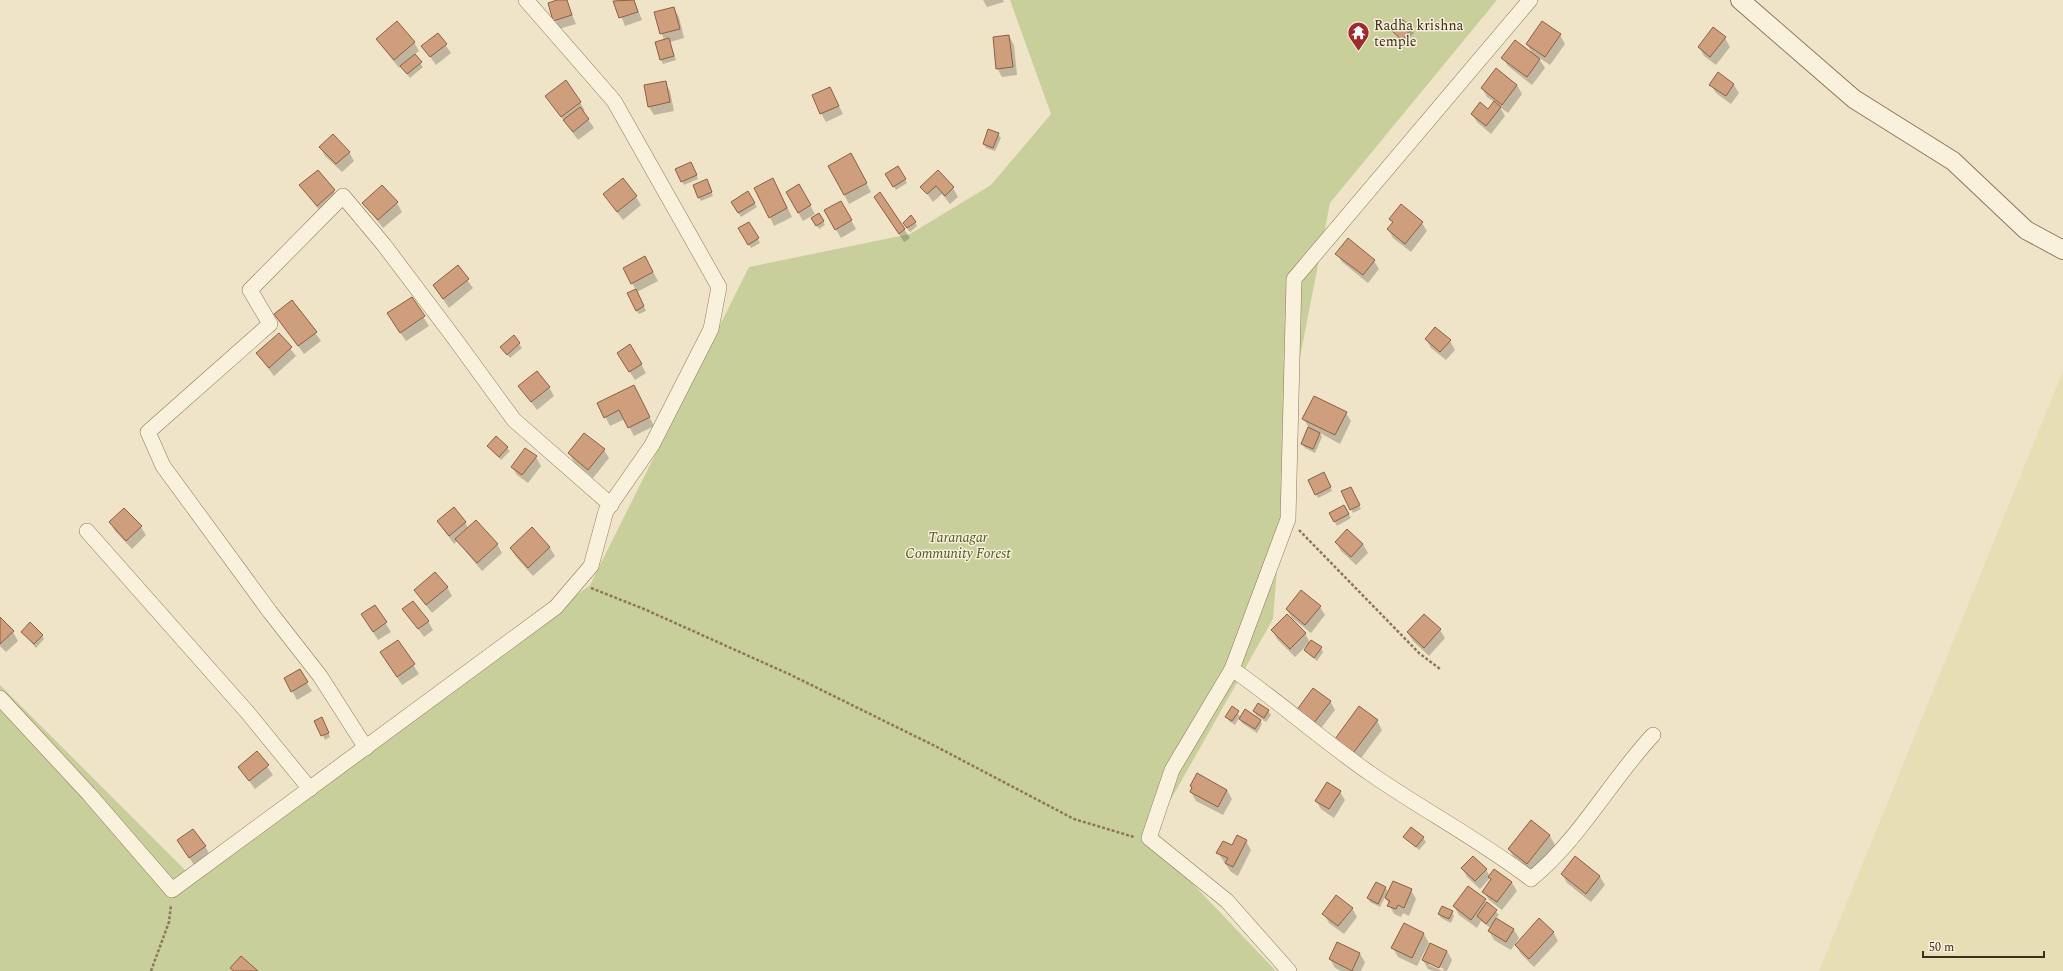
<svg xmlns="http://www.w3.org/2000/svg" width="2063" height="971" viewBox="0 0 2063 971" font-family="Spectral,serif">
  <rect width="100%" height="100%" fill="#f0e4c8"/>
  <path fill="#e6deb5" d="M2063,371V971H1819L2007,509Z"/>
  <path fill="#c9cf9b" d="M1010,0H1497L1330,203L1290,409L1273,619L1149,838L1276,971H0V685L196,881L590,585L749,267L910,234L991,185L1051,114Z"/>
  <g fill="#0003">
    <path d="M561,0H566L576,24L559,29L549,4Z"/>
    <path d="M619,0H634L642,20L625,26L615,1Z"/>
    <path d="M983,0H1003L1004,2L987,7Z"/>
    <path d="M674,8L679,17L684,38L670,42L676,60L663,64L661,60L664,40L655,13Z"/>
    <path d="M1402,20L1414,33L1404,43L1392,30Z"/>
    <path d="M1714,29L1725,38L1730,47L1716,65L1704,56L1699,47Z"/>
    <path d="M438,34L451,53L436,65L423,47Z"/>
    <path d="M1560,35L1565,44L1550,65L1538,57L1545,68L1532,85L1508,66L1503,58L1533,55L1527,44Z"/>
    <path d="M1009,36L1014,45L1017,75L1002,77L997,68Z"/>
    <path d="M377,40L414,42L419,51L414,55L423,67L410,78L401,66L399,68Z"/>
    <path d="M1718,74L1734,85L1739,93L1731,104L1716,93L1711,85Z"/>
    <path d="M665,82L670,91L674,111L654,115L649,107Z"/>
    <path d="M1517,85L1522,94L1508,113L1500,107L1505,116L1491,134L1477,122L1472,114L1488,110L1494,102L1487,97L1482,88Z"/>
    <path d="M830,88L843,114L826,122L821,113Z"/>
    <path d="M546,96L580,102L585,111L583,112L594,128L578,140Z"/>
    <path d="M998,134L1001,138L995,151L986,148L984,144Z"/>
    <path d="M320,147L349,152L354,161L342,172L325,156Z"/>
    <path d="M856,163L871,192L849,204L829,166Z"/>
    <path d="M693,167L698,179L684,185L682,181Z"/>
    <path d="M898,167L907,183L896,190L886,174Z"/>
    <path d="M318,171L340,200L322,214L301,186Z"/>
    <path d="M938,172L953,188L958,197L950,204L942,194L933,202L922,187Z"/>
    <path d="M709,184L713,196L701,201L699,198Z"/>
    <path d="M799,186L815,214L803,221L787,193Z"/>
    <path d="M778,188L792,217L774,226L770,217Z"/>
    <path d="M748,193L757,207L741,217L732,203Z"/>
    <path d="M880,194L910,238L904,242L875,197Z"/>
    <path d="M636,197L641,205L623,220L610,203Z"/>
    <path d="M841,202L856,229L841,238L825,211Z"/>
    <path d="M363,203H397L402,212L383,228Z"/>
    <path d="M819,214L825,225L819,229L812,218Z"/>
    <path d="M1390,219L1422,223L1427,231L1411,252L1393,238L1388,229L1393,224Z"/>
    <path d="M915,222L917,226L910,232L906,227Z"/>
    <path d="M749,223L760,243L751,248L740,229Z"/>
    <path d="M1337,254L1374,261L1379,269L1368,283L1342,262Z"/>
    <path d="M650,266L658,281L637,292L646,311L639,314L636,310V290L632,283Z"/>
    <path d="M458,267L473,288L449,308L434,286Z"/>
    <path d="M411,298L429,326L406,341L393,322Z"/>
    <path d="M292,301L321,341L304,354L275,314Z"/>
    <path d="M279,334L296,356L274,376L257,354Z"/>
    <path d="M514,337L522,348L510,358L501,347Z"/>
    <path d="M1426,339L1450,341L1455,350L1446,360L1431,348Z"/>
    <path d="M623,362L641,364L646,373L635,380Z"/>
    <path d="M519,386L549,387L554,396L537,410Z"/>
    <path d="M638,395L654,426L634,436L625,419L610,426L599,404Z"/>
    <path d="M1346,413L1351,421L1340,444L1320,433L1322,437L1315,453L1305,448L1302,444L1309,428L1304,419Z"/>
    <path d="M488,446L507,448L510,451L501,460Z"/>
    <path d="M604,450L609,458L593,478L574,462L569,453Z"/>
    <path d="M536,457L541,466L528,483L517,475L512,467Z"/>
    <path d="M1326,478L1332,491L1318,498L1316,494Z"/>
    <path d="M1353,492L1361,509L1353,513L1351,509Z"/>
    <path d="M1344,506L1351,518L1337,526L1331,514Z"/>
    <path d="M110,522L141,527L146,535L132,549L115,531Z"/>
    <path d="M438,522H465L468,528L497,544L502,553L482,571L457,541L454,544Z"/>
    <path d="M532,529L550,548L555,556L533,576L516,557L511,549Z"/>
    <path d="M1336,542L1363,544L1368,553L1356,565L1341,551Z"/>
    <path d="M447,587L452,596L432,613L415,591Z"/>
    <path d="M375,606L391,632L378,640L362,615Z"/>
    <path d="M1320,607L1325,615L1311,633L1292,618L1287,610Z"/>
    <path d="M404,609L428,621L433,630L424,637Z"/>
    <path d="M0,618L13,632L18,641L6,652L0,646Z"/>
    <path d="M1272,630L1305,633L1310,643L1321,648L1323,652L1317,661L1305,651L1309,643L1295,657L1277,639Z"/>
    <path d="M1440,630L1445,638L1429,656L1413,641L1408,633Z"/>
    <path d="M22,632L42,635L44,639L36,648Z"/>
    <path d="M398,641L419,674L402,685L386,661Z"/>
    <path d="M299,670L312,691L297,700L285,678Z"/>
    <path d="M1330,701L1335,710L1318,732L1302,720Z"/>
    <path d="M1232,708L1241,717L1260,720L1262,724L1257,733L1242,723L1239,718L1235,725L1229,721L1227,717Z"/>
    <path d="M1254,711H1268L1271,715L1266,722L1256,715Z"/>
    <path d="M316,721L324,722L330,737L325,740Z"/>
    <path d="M1377,721L1382,730L1359,761L1341,748Z"/>
    <path d="M257,752L273,775L255,789L239,767Z"/>
    <path d="M1191,786L1227,790L1232,799L1223,815L1196,801L1191,792L1193,789Z"/>
    <path d="M1340,792L1345,800L1334,818L1321,809L1316,801Z"/>
    <path d="M1532,821L1550,836L1555,845L1532,872L1514,858L1509,849Z"/>
    <path d="M1404,837L1423,838L1426,842L1419,850Z"/>
    <path d="M1246,841L1251,850L1238,876L1231,872L1218,853Z"/>
    <path d="M205,846L210,855L195,866L183,849Z"/>
    <path d="M1576,857L1600,877L1605,885L1591,902L1567,883L1562,874Z"/>
    <path d="M1462,868L1486,869L1490,877L1495,870L1512,883L1517,891L1502,910L1489,900L1484,892L1492,881L1490,878L1480,889L1467,877Z"/>
    <path d="M1376,883L1386,888L1388,892L1411,890L1416,899L1409,916L1403,913L1401,917L1394,914L1385,897L1380,907L1370,902L1368,898Z"/>
    <path d="M1485,900L1499,915L1496,918L1514,930L1519,938L1511,950L1494,940L1489,931L1494,924L1489,927L1481,921L1477,928L1459,915L1454,906Z"/>
    <path d="M1352,908L1357,917L1344,934L1329,923L1324,914Z"/>
    <path d="M1452,912L1454,916L1451,923L1441,918L1439,914Z"/>
    <path d="M1404,924L1424,934L1429,943L1417,966L1398,957L1393,948Z"/>
    <path d="M1553,932L1558,941L1534,967L1521,954L1516,946Z"/>
    <path d="M1337,943L1360,954L1365,962L1361,971H1341L1335,968L1330,959Z"/>
    <path d="M1447,951L1452,960L1447,971H1443L1444,969L1429,962V965L1443,971H1433L1428,969L1423,960Z"/>
  </g>
  <g fill="#cf9f7d" stroke="#8d5f41">
    <path d="M557,0H567L572,15L553,21L548,3Z"/>
    <path d="M634,0L638,12L619,18L613,1Z"/>
    <path d="M674,7L680,29L660,34L654,12Z"/>
    <path d="M1402,19L1412,28L1402,40L1391,30Z"/>
    <path d="M397,21L415,42L394,60L376,39Z"/>
    <path d="M1542,21L1561,34L1545,57L1526,44Z"/>
    <path d="M1713,27L1726,37L1710,57L1698,47Z"/>
    <path d="M438,33L447,44L430,57L421,46Z"/>
    <path d="M1009,35L1013,67L996,69L993,37Z"/>
    <path d="M669,38L674,56L660,60L655,42Z"/>
    <path d="M1515,40L1540,59L1527,77L1501,58Z"/>
    <path d="M415,54L422,62L407,74L400,66Z"/>
    <path d="M1496,68L1517,85L1502,105L1481,88Z"/>
    <path d="M1718,72L1734,84L1726,96L1709,85Z"/>
    <path d="M566,80L581,102L561,117L545,96Z"/>
    <path d="M666,81L670,102L648,107L644,85Z"/>
    <path d="M830,87L839,106L820,114L812,95Z"/>
    <path d="M1494,101L1501,107L1486,126L1471,114L1480,102L1488,109Z"/>
    <path d="M580,107L589,119L573,132L563,120Z"/>
    <path d="M988,129L999,133L993,148L983,144Z"/>
    <path d="M333,134L350,152L336,164L319,147Z"/>
    <path d="M851,153L867,183L844,195L828,166Z"/>
    <path d="M691,162L697,175L681,182L675,169Z"/>
    <path d="M898,166L906,179L893,187L885,174Z"/>
    <path d="M318,170L335,190L317,206L299,185Z"/>
    <path d="M938,170L954,187L945,196L936,186L927,194L920,187Z"/>
    <path d="M623,178L637,196L617,212L603,194Z"/>
    <path d="M773,178L787,208L769,218L754,188Z"/>
    <path d="M707,179L712,192L698,198L693,185Z"/>
    <path d="M799,184L811,205L798,213L786,192Z"/>
    <path d="M382,185L398,202L378,220L362,203Z"/>
    <path d="M748,191L755,203L738,213L731,202Z"/>
    <path d="M880,192L905,229L899,234L874,197Z"/>
    <path d="M841,201L852,220L835,230L824,210Z"/>
    <path d="M1401,204L1423,222L1405,244L1387,229L1393,222L1389,219Z"/>
    <path d="M819,213L824,221L816,226L811,218Z"/>
    <path d="M911,215L916,222L907,228L903,223Z"/>
    <path d="M749,222L759,238L748,245L738,228Z"/>
    <path d="M1348,238L1375,260L1363,275L1335,254Z"/>
    <path d="M645,256L653,272L631,284L623,268Z"/>
    <path d="M458,265L469,279L443,299L433,285Z"/>
    <path d="M636,289L644,306L636,311L627,293Z"/>
    <path d="M412,297L425,316L400,333L387,313Z"/>
    <path d="M292,300L317,332L298,346L274,314Z"/>
    <path d="M1435,327L1451,340L1440,352L1425,339Z"/>
    <path d="M279,333L292,347L269,368L256,353Z"/>
    <path d="M514,335L520,343L507,355L500,347Z"/>
    <path d="M630,344L642,364L629,372L617,353Z"/>
    <path d="M537,371L550,387L531,402L518,386Z"/>
    <path d="M634,385L650,417L628,428L619,410L604,418L597,403Z"/>
    <path d="M1314,396L1347,412L1335,435L1302,419Z"/>
    <path d="M1308,427L1320,433L1313,449L1301,444Z"/>
    <path d="M584,433L605,449L588,470L568,453Z"/>
    <path d="M496,436L508,447L499,457L487,446Z"/>
    <path d="M525,448L537,456L522,475L511,467Z"/>
    <path d="M1324,472L1331,487L1315,495L1308,480Z"/>
    <path d="M1351,487L1360,505L1350,510L1341,491Z"/>
    <path d="M1344,505L1349,514L1334,522L1329,513Z"/>
    <path d="M454,507L466,522L449,536L437,521Z"/>
    <path d="M124,508L142,526L126,541L109,522Z"/>
    <path d="M476,520L498,544L477,563L455,539Z"/>
    <path d="M532,527L550,547L528,568L510,548Z"/>
    <path d="M1347,529L1363,544L1351,557L1335,542Z"/>
    <path d="M435,572L448,587L426,605L414,590Z"/>
    <path d="M1301,590L1321,606L1305,625L1286,609Z"/>
    <path d="M413,601L429,621L418,629L402,609Z"/>
    <path d="M375,605L387,622L373,632L361,614Z"/>
    <path d="M1287,614L1306,633L1290,649L1271,630Z"/>
    <path d="M1424,614L1441,629L1424,648L1407,632Z"/>
    <path d="M0,617L14,631L0,644Z"/>
    <path d="M30,622L43,635L34,644L21,632Z"/>
    <path d="M398,640L415,664L397,677L380,652Z"/>
    <path d="M1311,640L1322,647L1314,658L1304,650Z"/>
    <path d="M300,669L308,682L291,692L284,678Z"/>
    <path d="M1313,688L1331,701L1313,724L1296,711Z"/>
    <path d="M1258,703L1269,710L1264,718L1253,711Z"/>
    <path d="M1232,706L1239,711L1232,721L1225,717Z"/>
    <path d="M1359,706L1378,720L1353,753L1335,739Z"/>
    <path d="M1245,709L1261,720L1255,729L1239,719Z"/>
    <path d="M322,717L329,733L321,736L314,721Z"/>
    <path d="M257,751L269,765L249,781L238,767Z"/>
    <path d="M1197,773L1227,790L1218,807L1190,792L1192,787L1190,786Z"/>
    <path d="M1327,782L1341,791L1329,809L1315,801Z"/>
    <path d="M1531,820L1550,835L1527,864L1508,849Z"/>
    <path d="M1411,827L1424,837L1416,847L1403,837Z"/>
    <path d="M193,829L206,846L189,858L177,840Z"/>
    <path d="M1237,835L1247,840L1233,867L1225,863L1228,858L1216,853L1223,841L1232,845Z"/>
    <path d="M1473,856L1487,869L1475,881L1461,868Z"/>
    <path d="M1575,856L1600,876L1586,894L1561,874Z"/>
    <path d="M1494,869L1512,882L1497,902L1482,892L1491,879L1488,877Z"/>
    <path d="M1393,881L1412,889L1404,908L1398,905L1396,909L1387,906L1390,901L1385,898Z"/>
    <path d="M1376,882L1386,887L1378,904L1367,898Z"/>
    <path d="M1468,886L1486,899L1471,920L1453,906Z"/>
    <path d="M1336,895L1353,908L1338,926L1322,914Z"/>
    <path d="M1487,902L1497,910L1486,924L1477,916Z"/>
    <path d="M1442,906L1453,911L1449,919L1438,914Z"/>
    <path d="M1496,918L1514,929L1506,942L1488,931Z"/>
    <path d="M1539,918L1554,932L1529,959L1515,945Z"/>
    <path d="M1404,923L1424,933L1412,958L1391,948Z"/>
    <path d="M1337,942L1360,953L1352,971L1329,959Z"/>
    <path d="M1430,943L1447,951L1439,968L1422,960Z"/>
    <path d="M241,956L258,971H234L230,968Z"/>
  </g>
  <g fill="none" stroke-linecap="round" stroke-linejoin="round">
    <defs>
      <g id="minor">
        <path d="M87,531L248,713L310,789"/>
        <path d="M1232,669C1280,702 1323,741 1371,774C1423,810 1480,840 1531,879C1580,839 1610,781 1653,735"/>
        <path d="M0,698L89,794L172,890L556,607L591,566L606,511L652,445L711,329L719,287L614,101L526,0"/>
        <path d="M366,748L320,676L270,612L163,466L148,432L270,324L250,290L343,196L384,245L452,335L514,420L611,505"/>
        <path d="M1289,971L1227,901L1149,838L1172,770L1232,669L1288,519L1294,279L1530,0"/>
      </g>
      <path id="tertiary" d="M1740,0L1854,99L1953,161L2026,230L2063,250"/>
    </defs>
    <use href="#minor" stroke="#8d765c" stroke-width="16"/>
    <use href="#tertiary" stroke="#8d765c" stroke-width="20"/>
    <g stroke="#8d765c" stroke-width="2.5" stroke-dasharray="3 2" stroke-linecap="butt">
      <path d="M1299,530L1419,653L1440,669"/>
      <path d="M591,588L644,609L791,675L937,747L1074,819L1134,837"/>
      <path d="M151,971L169,922L171,905"/>
    </g>
    <use href="#minor" stroke="#faf1dc" stroke-width="15"/>
    <use href="#tertiary" stroke="#faf1dc" stroke-width="18"/>
  </g>
  <defs>
    <symbol id="temple-pin" viewBox="-11 -11 22 30"><path d="M0 17L-7.5 6A9.5 9.5 0 1 1 7.5 6Z" fill="#9e2a2b" stroke="#f7eed8"/><path d="M0-6L5-2H3V0L6.5 2.5H4V6H1.5V3h-3V6H-4V2.5H-6.5L-3 0V-2H-5Z" fill="#fff"/></symbol>
  </defs>
  <g fill-rule="evenodd">
    <use href="#temple-pin" x="1346" y="20" width="25" height="34"/>
  </g>
  <g text-anchor="middle" stroke-width="3" stroke-linejoin="round" paint-order="stroke">
    <g font-size="14" fill="#3d2e20" stroke="#f7eed8" text-anchor="start">
      <text x="1374" y="30">Radha krishna<tspan x="1374" dy="16">temple</tspan></text>
    </g>
    <g font-size="14" font-style="italic" fill="#4d5a26" stroke="#f7eed8">
      <text x="958" y="542">Taranagar<tspan x="958" dy="16">Community Forest</tspan></text>
    </g>
  </g>
  <path d="M1923 951v6h121v-6" fill="none" stroke="#3d2e20" stroke-width="2"/>
  <text x="1929" y="951" font-size="12" fill="#3d2e20" stroke="#f7eed8" stroke-width="3" paint-order="stroke">50 m</text>
</svg>
